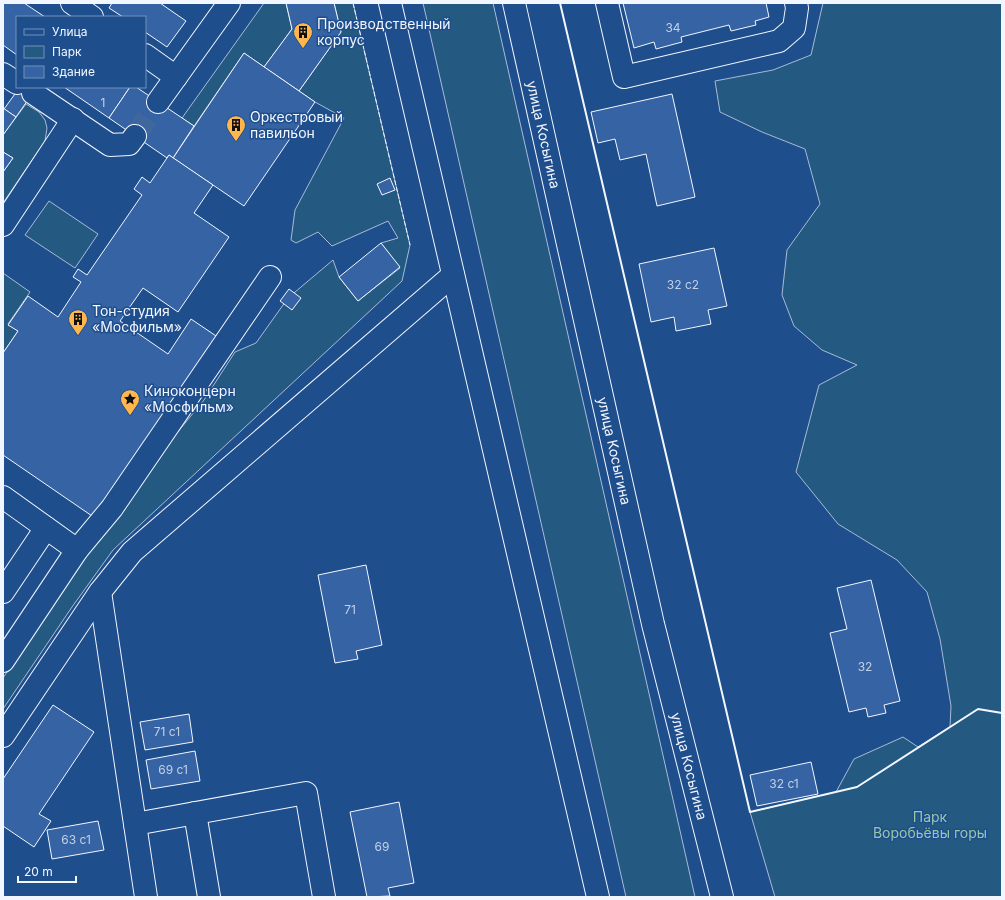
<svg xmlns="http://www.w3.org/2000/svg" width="1005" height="900" viewBox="0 0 1005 900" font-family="Inter,sans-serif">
  <rect width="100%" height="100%" fill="#1f4e8c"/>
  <g fill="#245a82" stroke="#a8bbd7">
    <path d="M264,3H286L292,29L264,67L244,53L194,126L182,118Z"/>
    <path d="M334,3H353L410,245L402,281L113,550L72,607L3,709V678L121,501L204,400L235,352L256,343L288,298L333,260L339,277L358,301L400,268L381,243L398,238L388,221L332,246L318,232L296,243L291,240L295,210L344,118L315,102L299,91L341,32Z"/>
    <path d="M423,3H493L695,897H626Z"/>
    <path d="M823,3H1002V897H775L750,812L836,792L854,759L903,737L918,747L950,727L951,706L940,639L927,592L897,560L838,524L796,472L819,385L857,365L822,350L794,326L782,295L787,250L820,204L805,149L762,132L720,112L715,81L773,70L811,55Z"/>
    <path d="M26,104L39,112L45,120L47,128L45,141L3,203V172L13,158L3,152V135Z"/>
    <path d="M49,201L98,234L75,268L25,235Z"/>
    <path d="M3,273L30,292L8,324L18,331L3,353Z"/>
  </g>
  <g fill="#3563a3" stroke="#f2f6ff">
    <path d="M3,3H24L45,17H17V55L3,45Z"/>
    <path d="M112,3H160L186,21L167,47L145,32V17H123L109,8Z"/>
    <path d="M286,3H334L341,32L299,91L264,67L292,29Z"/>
    <path d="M623,3H766L769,17L755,21L756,25L731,31L729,25L681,37L682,42L656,49L654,42L634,48Z"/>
    <path d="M244,53L315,102L244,206L173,158Z"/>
    <path d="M20,87H37L16,117L4,109Z"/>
    <path d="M64,87H130L109,118Z"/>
    <path d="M130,87H136L194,126L173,158L169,155L167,158L109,118Z"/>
    <path d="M672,94L695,197L657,206L646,154L620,160L615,139L598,143L591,112Z"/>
    <path d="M3,108L16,117L3,135Z"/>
    <path d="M3,152L13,158L3,172Z"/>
    <path d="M169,155L213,185L194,213L229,237L178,312L143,288L120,321L168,354L191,319L222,340L95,518L3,455V353L18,331L8,325L28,296L58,317L81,282L73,277L78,269L87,275L142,195L134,189L142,177L150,183Z"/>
    <path d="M390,178L395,190L382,195L377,184Z"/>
    <path d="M381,243L400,267L358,301L339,277Z"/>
    <path d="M714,248L727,306L708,310L711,324L676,331L674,317L651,322L639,264Z"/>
    <path d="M289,289L301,298L292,310L280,301Z"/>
    <path d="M366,565L382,645L356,651L358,659L335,663L318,575Z"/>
    <path d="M871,580L900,701L884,705L886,713L868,717L866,708L849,712L830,633L847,629L837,588Z"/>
    <path d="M53,705L94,732L39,814L51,821L34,847L3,826V779Z"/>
    <path d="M189,714L193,742L145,750L140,722Z"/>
    <path d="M195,751L200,781L151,789L146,760Z"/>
    <path d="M811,762L818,794L757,806L750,775Z"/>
    <path d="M399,802L414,883L388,888L390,896L367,897L350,812Z"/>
    <path d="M98,821L104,850L52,859L47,830Z"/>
  </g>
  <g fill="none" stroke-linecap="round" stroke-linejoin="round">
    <path stroke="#3f679d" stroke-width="22" stroke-dasharray="22 11" stroke-linecap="butt" d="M135,136L158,102"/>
    <defs>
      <g id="minor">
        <path d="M72,3L92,17"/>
        <path d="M607,3L624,77L779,41L794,28L797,8L796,3"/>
        <path d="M145,55L176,77"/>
        <path d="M3,74L17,83"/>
        <path d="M33,93L110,145L129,144L135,136"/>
        <path d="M158,102L229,3"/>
        <path d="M3,225L73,119"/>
        <path d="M3,497L77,550"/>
        <path d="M3,592L46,528"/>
        <path d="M100,592L146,897"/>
        <path d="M3,661L77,550L112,508L270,277"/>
        <path d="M3,736L100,592L132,552L453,275"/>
        <path d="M195,813L209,897"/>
        <path d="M135,824L306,793L324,897"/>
      </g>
      <g id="major">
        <path d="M390,3L598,897"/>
        <path id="s1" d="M514,3L653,624L722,897"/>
      </g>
    </defs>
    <use href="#minor" stroke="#f2f6ff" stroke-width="24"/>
    <use href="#major" stroke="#f2f6ff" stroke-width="24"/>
    <use href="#minor" stroke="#1f4e8c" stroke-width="22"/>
    <use href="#major" stroke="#1f4e8c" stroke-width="22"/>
    <path stroke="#f2f6ff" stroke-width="1" stroke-dasharray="5 2" stroke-linecap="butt" d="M353,3L410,245"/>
    <path stroke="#f2f6ff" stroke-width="2" d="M560,3L750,812L857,787L978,709L1002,713"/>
  </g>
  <defs>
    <symbol id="building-pin" viewBox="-11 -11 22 30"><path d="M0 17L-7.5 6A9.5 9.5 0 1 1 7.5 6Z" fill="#ffb74d" stroke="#1f4e8c"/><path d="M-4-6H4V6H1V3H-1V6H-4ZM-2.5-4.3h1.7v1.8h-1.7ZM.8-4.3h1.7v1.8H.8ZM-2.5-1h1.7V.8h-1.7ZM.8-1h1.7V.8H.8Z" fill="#111"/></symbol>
    <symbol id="sight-pin" viewBox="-11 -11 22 30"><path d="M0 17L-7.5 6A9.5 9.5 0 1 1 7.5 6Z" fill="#ffb74d" stroke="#1f4e8c"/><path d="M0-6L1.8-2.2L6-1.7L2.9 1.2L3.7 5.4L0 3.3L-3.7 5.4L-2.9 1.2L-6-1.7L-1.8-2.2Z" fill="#111"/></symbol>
  </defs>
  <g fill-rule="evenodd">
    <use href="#building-pin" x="292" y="21" width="22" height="30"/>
    <use href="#building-pin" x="225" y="114" width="22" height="30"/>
    <use href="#building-pin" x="67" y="308" width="22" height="30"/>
    <use href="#sight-pin" x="119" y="388" width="22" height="30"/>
  </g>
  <g text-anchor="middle" stroke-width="3" stroke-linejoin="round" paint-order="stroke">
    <g font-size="12" fill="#c3d1e8">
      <text x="673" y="32">34</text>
      <text x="103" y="107">1</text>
      <text x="683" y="289">32 с2</text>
      <text x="350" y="614">71</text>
      <text x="865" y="671">32</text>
      <text x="167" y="736">71 с1</text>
      <text x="173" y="774">69 с1</text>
      <text x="784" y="788">32 с1</text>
      <text x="76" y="844">63 с1</text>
      <text x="382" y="851">69</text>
    </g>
    <g font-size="14" fill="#f2f6ff" stroke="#1f4e8c" text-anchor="start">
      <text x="317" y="29">Производственный<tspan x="317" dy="16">корпус</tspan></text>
      <text x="250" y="122">Оркестровый<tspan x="250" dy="16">павильон</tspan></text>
      <text x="92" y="316">Тон-студия<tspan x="92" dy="16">«Мосфильм»</tspan></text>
      <text x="144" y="396">Киноконцерн<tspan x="144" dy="16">«Мосфильм»</tspan></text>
    </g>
    <g font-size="14" fill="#f2f6ff" stroke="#1f4e8c">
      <text dy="5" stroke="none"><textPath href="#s1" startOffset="135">улица Косыгина</textPath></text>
      <text dy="5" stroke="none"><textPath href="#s1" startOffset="459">улица Косыгина</textPath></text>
      <text dy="5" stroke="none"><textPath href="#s1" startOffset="783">улица Косыгина</textPath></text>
    </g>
    <g font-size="14" fill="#97c8a6" stroke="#1f4e8c">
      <text x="930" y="822">Парк<tspan x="930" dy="16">Воробьёвы горы</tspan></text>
    </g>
  </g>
  <rect width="1005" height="900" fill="none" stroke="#f2f6ff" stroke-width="8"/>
  <rect x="16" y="16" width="130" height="72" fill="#1f4e8c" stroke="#7391ba"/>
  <rect x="24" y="29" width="20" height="6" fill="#1f4e8c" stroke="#7391ba"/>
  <text x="52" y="36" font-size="12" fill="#f2f6ff">Улица</text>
  <rect x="24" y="46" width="20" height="12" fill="#245a82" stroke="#7391ba"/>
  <text x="52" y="56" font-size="12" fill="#f2f6ff">Парк</text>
  <rect x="24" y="66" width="20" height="12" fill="#3563a3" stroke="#7391ba"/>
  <text x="52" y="76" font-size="12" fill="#f2f6ff">Здание</text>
  <path d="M18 876v6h58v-6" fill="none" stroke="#f2f6ff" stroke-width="2"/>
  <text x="24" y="876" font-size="12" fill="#f2f6ff" stroke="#1f4e8c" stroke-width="3" paint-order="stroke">20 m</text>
</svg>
